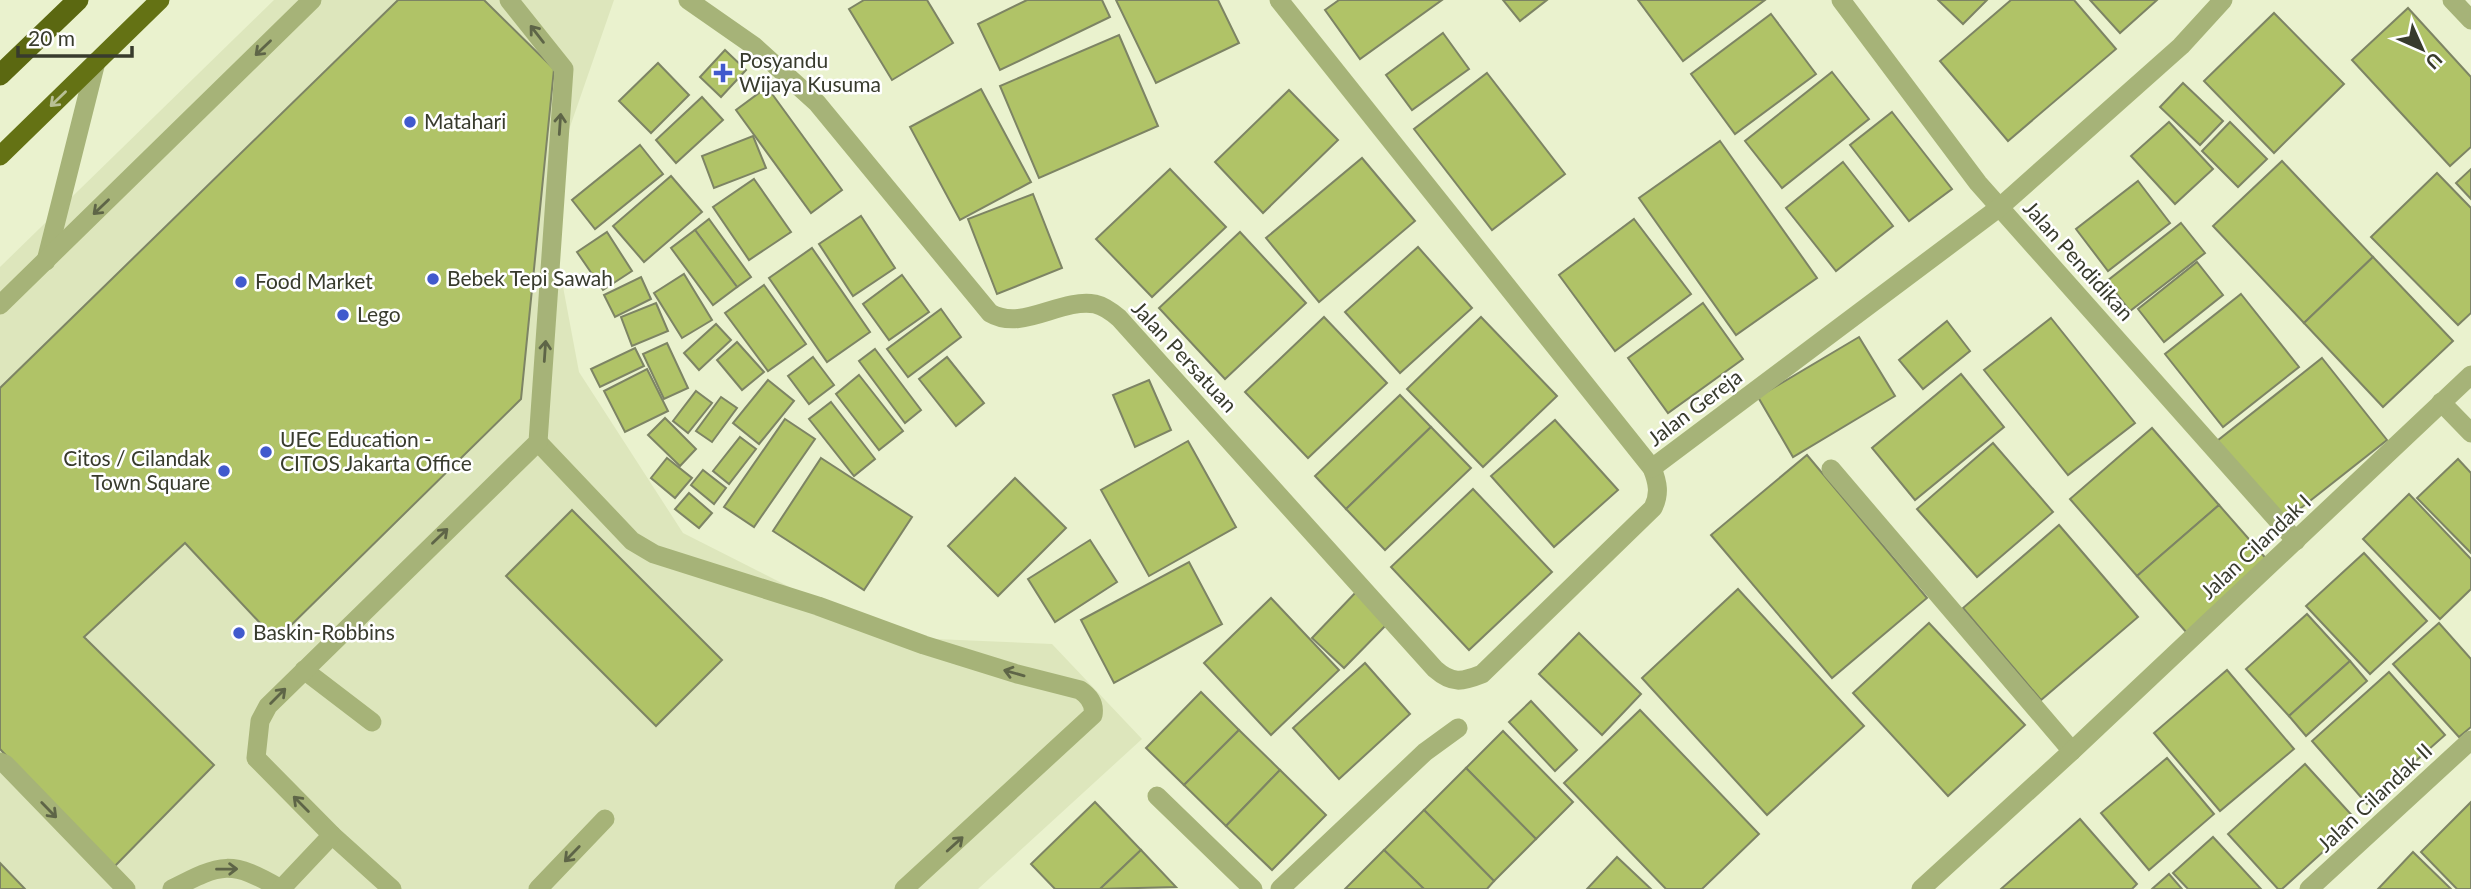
<svg xmlns="http://www.w3.org/2000/svg" width="2471" height="889" viewBox="0 0 2471 889" font-family="Lato,sans-serif">
  <rect width="100%" height="100%" fill="#eaf2ce"/>
  <path fill="#dde6bc" d="M274,0H614L546,196L579,372L683,533L888,637L1052,644L1142,739L978,889H0V267Z"/>
  <g fill="#b0c367" stroke="#7d8464" stroke-width="2">
    <path d="M398,0H484L554,69L521,399L276,640L185,543L84,637L214,765L112,869L0,749V388Z"/>
    <path d="M864,0H927L953,43L892,80L849,9Z"/>
    <path d="M1027,0H1102L1110,17L1000,70L978,24Z"/>
    <path d="M1116,0H1218L1239,43L1156,83Z"/>
    <path d="M1339,0H1442L1360,59L1325,10Z"/>
    <path d="M1503,0H1547L1520,21Z"/>
    <path d="M1638,0H1765L1683,61Z"/>
    <path d="M1938,0H1987L1963,24Z"/>
    <path d="M2011,0H2074L2116,49L2008,141L1940,61Z"/>
    <path d="M2090,0H2157L2120,33Z"/>
    <path d="M2408,8L2471,77V147L2450,166L2352,60Z"/>
    <path d="M2274,13L2344,84L2274,153L2204,81Z"/>
    <path d="M1771,14L1816,74L1735,134L1691,74Z"/>
    <path d="M1443,33L1469,69L1412,110L1386,75Z"/>
    <path d="M1119,35L1158,126L1039,178L1000,86Z"/>
    <path d="M725,50L746,70L721,97L700,77Z"/>
    <path d="M658,63L689,95L651,133L619,101Z"/>
    <path d="M1832,72L1869,119L1782,188L1745,141Z"/>
    <path d="M1487,73L1565,174L1492,230L1414,129Z"/>
    <path d="M2183,83L2223,121L2200,145L2160,107Z"/>
    <path d="M767,87L842,190L811,213L736,110Z"/>
    <path d="M981,89L1031,182L960,220L910,127Z"/>
    <path d="M1289,90L1338,140L1263,213L1215,162Z"/>
    <path d="M702,97L723,120L676,163L656,140Z"/>
    <path d="M1892,112L1952,189L1909,221L1850,145Z"/>
    <path d="M2169,122L2213,169L2175,204L2131,156Z"/>
    <path d="M2230,122L2267,159L2238,187L2202,151Z"/>
    <path d="M753,136L766,168L714,188L702,156Z"/>
    <path d="M1720,141L1817,278L1736,335L1639,198Z"/>
    <path d="M640,145L663,174L595,229L572,200Z"/>
    <path d="M1362,158L1415,221L1319,302L1266,238Z"/>
    <path d="M2282,161L2373,257L2304,323L2213,226Z"/>
    <path d="M1843,162L1893,226L1836,271L1786,208Z"/>
    <path d="M1170,169L1226,227L1152,297L1096,239Z"/>
    <path d="M2471,169V199L2456,183Z"/>
    <path d="M2437,173L2471,208V313L2458,325L2371,237Z"/>
    <path d="M671,176L702,212L644,262L613,226Z"/>
    <path d="M754,179L791,232L749,260L713,207Z"/>
    <path d="M2138,181L2170,223L2108,271L2076,229Z"/>
    <path d="M1033,194L1062,268L997,294L968,219Z"/>
    <path d="M861,216L895,268L853,296L819,244Z"/>
    <path d="M709,219L751,277L737,287L695,230Z"/>
    <path d="M1634,219L1691,294L1615,351L1559,275Z"/>
    <path d="M2181,223L2205,253L2130,311L2107,281Z"/>
    <path d="M695,230L737,287L713,305L671,248Z"/>
    <path d="M607,232L632,271L603,290L577,252Z"/>
    <path d="M1240,232L1306,303L1225,379L1159,308Z"/>
    <path d="M1418,247L1472,308L1400,373L1345,312Z"/>
    <path d="M812,248L870,332L827,362L769,278Z"/>
    <path d="M2373,257L2453,341L2383,407L2304,323Z"/>
    <path d="M2197,262L2223,295L2164,342L2138,309Z"/>
    <path d="M684,274L712,320L682,338L654,293Z"/>
    <path d="M902,275L929,312L889,340L863,304Z"/>
    <path d="M641,277L651,299L615,317L604,295Z"/>
    <path d="M764,285L806,344L768,371L725,313Z"/>
    <path d="M2241,294L2299,367L2223,427L2165,354Z"/>
    <path d="M656,303L668,331L632,346L621,317Z"/>
    <path d="M1703,303L1743,359L1668,413L1628,358Z"/>
    <path d="M941,309L961,337L908,377L887,349Z"/>
    <path d="M1324,317L1387,383L1308,458L1245,392Z"/>
    <path d="M1481,317L1557,396L1483,467L1407,389Z"/>
    <path d="M2051,318L2135,423L2068,475L1984,370Z"/>
    <path d="M1947,321L1970,351L1923,389L1899,360Z"/>
    <path d="M716,324L731,340L699,370L684,353Z"/>
    <path d="M1859,337L1895,396L1793,457L1758,397Z"/>
    <path d="M737,342L764,372L742,390L717,360Z"/>
    <path d="M667,343L688,388L664,399L643,354Z"/>
    <path d="M635,348L644,366L600,387L591,369Z"/>
    <path d="M875,349L921,410L905,423L859,361Z"/>
    <path d="M813,357L834,385L809,404L788,376Z"/>
    <path d="M947,357L984,403L956,426L919,379Z"/>
    <path d="M2322,358L2387,440L2282,523L2217,441Z"/>
    <path d="M647,369L668,411L625,432L604,391Z"/>
    <path d="M1961,374L2004,427L1915,500L1872,448Z"/>
    <path d="M859,375L903,431L879,450L836,394Z"/>
    <path d="M768,380L794,401L759,444L733,423Z"/>
    <path d="M1149,380L1171,430L1135,447L1113,395Z"/>
    <path d="M696,391L712,403L688,433L673,421Z"/>
    <path d="M1400,395L1431,427L1346,509L1315,476Z"/>
    <path d="M721,397L737,408L712,442L696,431Z"/>
    <path d="M831,402L875,459L854,476L809,419Z"/>
    <path d="M665,418L696,449L680,466L648,435Z"/>
    <path d="M785,419L815,439L754,527L724,507Z"/>
    <path d="M1555,420L1618,490L1554,547L1491,476Z"/>
    <path d="M1431,427L1471,468L1385,550L1346,509Z"/>
    <path d="M2152,428L2219,505L2137,576L2070,499Z"/>
    <path d="M740,437L756,449L729,484L713,471Z"/>
    <path d="M1188,441L1236,527L1149,576L1101,490Z"/>
    <path d="M1993,443L2053,512L1977,577L1917,509Z"/>
    <path d="M1807,455L1927,598L1832,678L1711,535Z"/>
    <path d="M667,458L692,478L675,498L651,478Z"/>
    <path d="M821,458L912,517L864,590L773,531Z"/>
    <path d="M2458,459L2471,473V553L2417,498Z"/>
    <path d="M703,470L726,488L714,504L691,485Z"/>
    <path d="M1015,478L1066,528L998,596L948,546Z"/>
    <path d="M1473,489L1552,572L1469,650L1391,567Z"/>
    <path d="M689,493L712,513L699,528L675,509Z"/>
    <path d="M2409,494L2471,559V589L2440,619L2363,539Z"/>
    <path d="M2219,505L2269,562L2187,633L2137,576Z"/>
    <path d="M572,510L722,660L656,726L506,576Z"/>
    <path d="M2059,525L2138,617L2041,700L1963,608Z"/>
    <path d="M1090,540L1117,582L1055,622L1028,579Z"/>
    <path d="M2364,553L2427,621L2370,674L2306,606Z"/>
    <path d="M1189,562L1222,624L1114,683L1081,620Z"/>
    <path d="M1738,589L1864,726L1767,815L1642,678Z"/>
    <path d="M1358,590L1390,621L1344,668L1312,638Z"/>
    <path d="M1271,598L1339,670L1271,735L1204,663Z"/>
    <path d="M2307,614L2350,661L2289,716L2246,669Z"/>
    <path d="M1929,623L2025,725L1948,796L1853,693Z"/>
    <path d="M2439,623L2471,659V727L2459,737L2393,664Z"/>
    <path d="M1579,633L1641,694L1602,735L1539,674Z"/>
    <path d="M2350,661L2367,681L2306,736L2289,716Z"/>
    <path d="M1365,663L1410,714L1339,779L1293,728Z"/>
    <path d="M2227,670L2294,749L2220,811L2154,733Z"/>
    <path d="M2389,672L2445,735L2367,804L2312,741Z"/>
    <path d="M1201,692L1239,730L1184,785L1146,748Z"/>
    <path d="M1531,701L1577,750L1555,771L1509,722Z"/>
    <path d="M1640,710L1759,834L1702,889H1666L1564,783Z"/>
    <path d="M1239,730L1280,770L1226,826L1184,785Z"/>
    <path d="M1503,731L1573,802L1536,839L1466,768Z"/>
    <path d="M2167,758L2214,814L2149,870L2101,813Z"/>
    <path d="M2305,764L2357,821L2282,889H2278L2228,834Z"/>
    <path d="M1466,768L1536,839L1494,881L1424,810Z"/>
    <path d="M1280,770L1326,815L1272,870L1226,826Z"/>
    <path d="M1095,802L1141,850L1100,889H1055L1031,864Z"/>
    <path d="M2471,802V889H2457L2421,852Z"/>
    <path d="M1424,810L1494,881L1487,889H1424L1384,850Z"/>
    <path d="M2080,819L2137,884L2132,889H2001Z"/>
    <path d="M2213,837L2261,889H2188L2173,873Z"/>
    <path d="M1141,850L1176,887L1100,889Z"/>
    <path d="M1384,850L1424,889H1345Z"/>
    <path d="M2413,852L2451,889H2378Z"/>
    <path d="M1617,857L1651,889H1587Z"/>
    <path d="M0,863L25,889H0Z"/>
    <path d="M2169,874L2182,889H2152Z"/>
  </g>
  <g fill="none" stroke-linecap="round" stroke-linejoin="round">
    <g stroke="#a6b378" stroke-width="19">
      <path d="M46,261L96,62"/>
      <path d="M0,305L312,0"/>
      <path d="M538,442L632,541L654,554L818,606L924,645L1017,674L1080,690C1089,696 1095,704 1093,715L904,889"/>
      <path d="M304,670L372,722"/>
      <path d="M0,762L5,764L126,889"/>
      <path d="M332,835L392,889"/>
      <path d="M172,889C222,863 231,860 281,889"/>
      <path d="M281,889L332,835L256,758L260,721L268,706L538,442L564,69L509,0"/>
      <path d="M538,889L605,819"/>
    </g>
    <g stroke="#a6b378" stroke-width="19">
      <path d="M688,0L754,46L817,103L990,313C1022,332 1060,298 1095,304C1104,306 1112,312 1119,318L1435,669C1452,684 1462,682 1482,674L1653,508C1660,494 1658,483 1652,468L1279,0"/>
      <path d="M1841,0L1978,183L2296,541"/>
      <path d="M2452,0L2471,20"/>
      <path d="M2441,402L2471,433"/>
      <path d="M1652,468L2000,207L2181,46L2223,0"/>
      <path d="M1831,469L2072,751"/>
      <path d="M1157,796L1253,889"/>
      <path d="M1280,889L1425,752L1458,728"/>
      <path d="M1921,889L2072,751L2471,375"/>
      <path d="M2309,889L2471,740"/>
    </g>
    <path stroke="#647214" stroke-width="19" d="M0,156L160,0"/>
    <path stroke="#5b6811" stroke-width="21" d="M0,75L78,0"/>
  </g>
  <defs><path id="oneway-shaft" d="M-6 0H5M1.5-3L5.5 0L1.5 3" fill="none" stroke-width="1.6" stroke-linecap="round" stroke-linejoin="round" transform="scale(1.75)"/></defs>
  <g stroke="#5e6547">
    <use href="#oneway-shaft" transform="translate(537 34) rotate(-128)"/>
    <use href="#oneway-shaft" transform="translate(263 48) rotate(136)"/>
    <use href="#oneway-shaft" transform="translate(560 124) rotate(-86)"/>
    <use href="#oneway-shaft" transform="translate(101 207) rotate(136)"/>
    <use href="#oneway-shaft" transform="translate(545 351) rotate(-86)"/>
    <use href="#oneway-shaft" transform="translate(440 536) rotate(-44)"/>
    <use href="#oneway-shaft" transform="translate(1014 673) rotate(-164)"/>
    <use href="#oneway-shaft" transform="translate(278 696) rotate(-45)"/>
    <use href="#oneway-shaft" transform="translate(301 804) rotate(-135)"/>
    <use href="#oneway-shaft" transform="translate(49 810) rotate(46)"/>
    <use href="#oneway-shaft" transform="translate(955 844) rotate(-42)"/>
    <use href="#oneway-shaft" transform="translate(572 854) rotate(134)"/>
    <use href="#oneway-shaft" transform="translate(227 869) rotate(-1)"/>
  </g>
  <use stroke="#b9c095" href="#oneway-shaft" transform="translate(58 99) rotate(136)"/>
  <g fill="#415acd" stroke="#fff" stroke-width="2.5">
    <path d="M719.5 62.5h7v7h7v7h-7v7h-7v-7h-7v-7h7z"/>
    <circle cx="410" cy="122" r="7"/>
    <circle cx="433" cy="279" r="7"/>
    <circle cx="241" cy="282" r="7"/>
    <circle cx="343" cy="315" r="7"/>
    <circle cx="266" cy="452" r="7"/>
    <circle cx="224" cy="471" r="7"/>
    <circle cx="239" cy="633" r="7"/>
  </g>
  <g text-anchor="middle" stroke-width="5" stroke-linejoin="round" paint-order="stroke">
    <g font-size="21" fill="#383b2d" stroke="#fff" text-anchor="start">
      <text x="739" y="68">Posyandu<tspan x="739" dy="24">Wijaya Kusuma</tspan></text>
      <text x="424" y="129">Matahari</text>
      <text x="447" y="286">Bebek Tepi Sawah</text>
      <text x="255" y="289">Food Market</text>
      <text x="357" y="322">Lego</text>
      <text x="280" y="447">UEC Education -<tspan x="280" dy="24">CITOS Jakarta Office</tspan></text>
      <text x="210" y="466" text-anchor="end">Citos / Cilandak<tspan x="210" dy="24">Town Square</tspan></text>
      <text x="253" y="640">Baskin-Robbins</text>
    </g>
    <g font-size="21" fill="#383b2d" stroke="#fff">
      <text transform="translate(2078 261) rotate(48)" y="7">Jalan Pendidikan</text>
      <text transform="translate(1184 357) rotate(47)" y="7">Jalan Persatuan</text>
      <text transform="translate(1695 408) rotate(-37)" y="7">Jalan Gereja</text>
      <text transform="translate(2256 547) rotate(-43)" y="7">Jalan Cilandak I</text>
      <text transform="translate(2375 798) rotate(-43)" y="7">Jalan Cilandak II</text>
    </g>
  </g>
  <g transform="translate(2422 49) rotate(135)" stroke="#ffffff" stroke-width="5" paint-order="stroke">
  <path d="M0-5L12 26L0 18L-12 26Z" fill="#383b2d"/>
  <text y="-10" font-size="19" font-weight="bold" text-anchor="middle" fill="#383b2d">U</text>
  </g>
  <path d="M18 46v10h114v-10" fill="none" stroke="#383b2d" stroke-width="3.5"/>
  <text x="28" y="46" font-size="21" fill="#383b2d" stroke="#ffffff" stroke-width="5" paint-order="stroke">20 m</text>
</svg>
